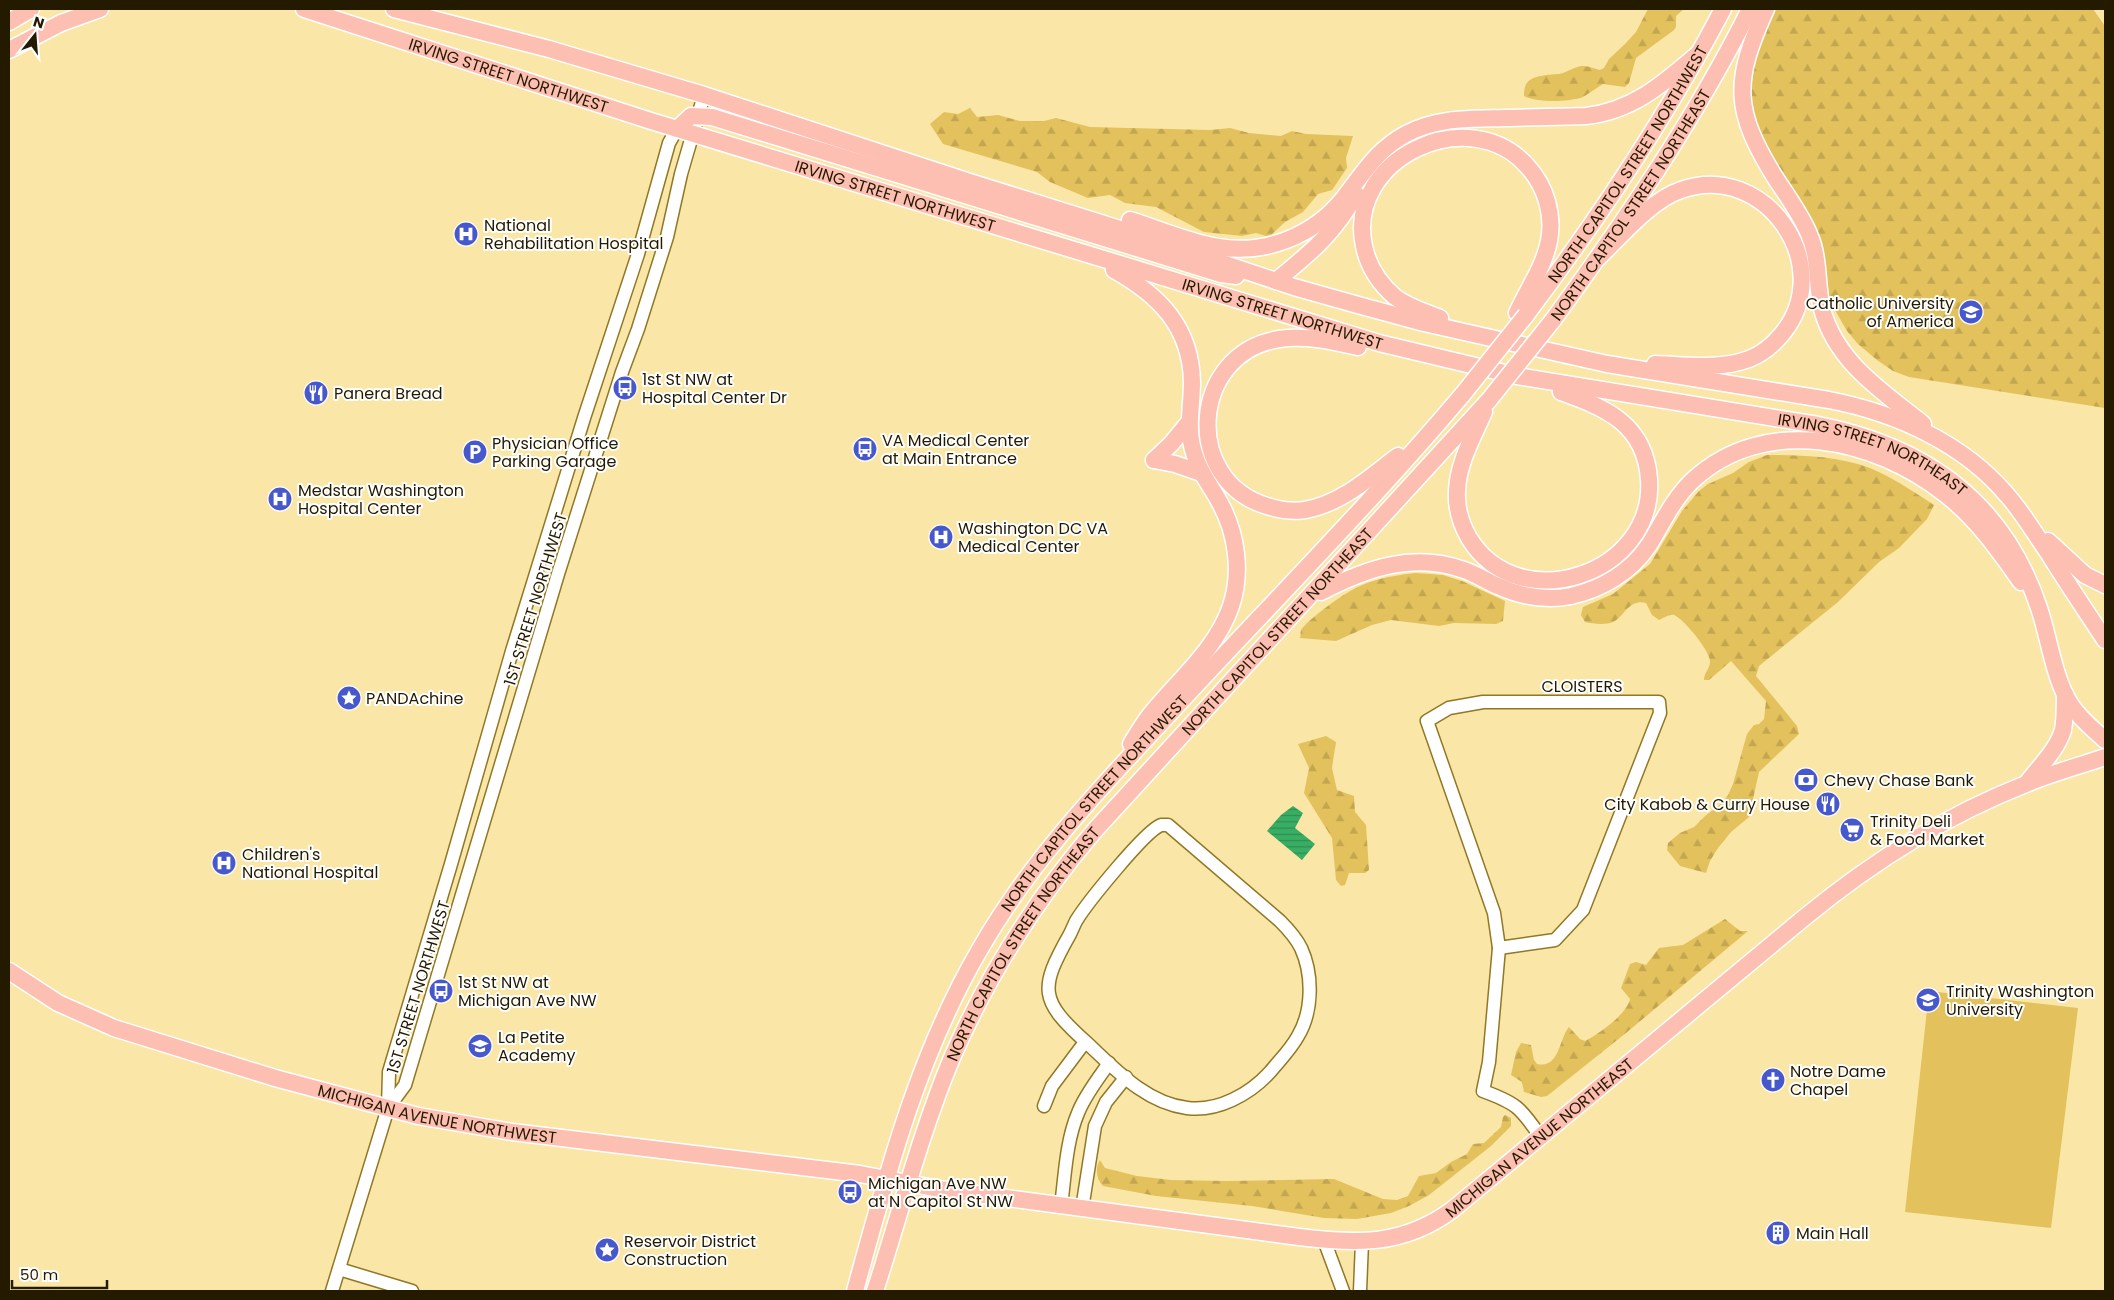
<svg xmlns="http://www.w3.org/2000/svg" width="2114" height="1300" viewBox="0 0 2114 1300" font-family="Poppins,sans-serif">
  <defs>
    <pattern id="forest-firs" width="22" height="20" patternUnits="userSpaceOnUse" patternTransform="scale(1.25)"><rect width="22" height="20" fill="#e3c25d"/><path d="M5 1l3.5 6h-7zM16 11l3.5 6h-7z" fill="#c3a64f"/></pattern>
    <pattern id="water-rules" width="6" height="5" patternUnits="userSpaceOnUse" patternTransform="scale(1.25)"><rect width="6" height="5" fill="#38ae64"/><path d="M0 2.5h6" fill="none" stroke="#2f8d50"/></pattern>
  </defs>
  <rect width="100%" height="100%" fill="#fae6a7"/>
  <path fill="#e3c25d" d="M1929,991L2078,1008L2051,1228L1905,1212Z"/>
  <g fill="url(#forest-firs)">
    <path d="M1648,9H1684L1676,16V27L1674,30L1636,58L1629,83L1625,87L1603,84C1596,88 1590,93 1583,97C1570,102 1536,103 1524,96C1523,74 1542,76 1558,74C1567,73 1576,65 1584,66C1589,66 1595,69 1600,70L1604,68L1609,59L1625,44L1636,32Z"/>
    <path d="M1772,9H2093L2105,26V408L1909,377L1893,371L1877,360L1858,344L1847,331L1828,298L1824,261L1784,176L1780,172L1753,122L1748,76Z"/>
    <path d="M970,108L977,117L998,115L1020,121H1044L1056,118L1090,127L1210,130L1230,128L1249,133L1281,136L1292,131L1306,134L1353,136L1346,158L1347,168L1332,190L1318,194L1303,212L1285,222L1269,237L1256,233L1242,236L1204,232L1156,207L1125,203L1110,195L1088,198L1050,182L1037,172L943,144L930,124L944,112L958,114Z"/>
    <path d="M1767,455C1802,455 1837,456 1870,468C1892,477 1914,492 1934,505L1927,519L1899,548L1879,562L1838,602L1759,666L1756,676L1797,726L1799,734L1759,772L1749,817L1731,832L1718,848L1710,861L1706,873L1680,866L1667,850L1668,843L1680,833L1694,827L1705,816L1722,803L1728,795L1733,784L1747,734L1754,725L1759,724L1764,719L1766,701L1731,661L1709,680H1704C1704,673 1710,668 1710,662C1711,652 1683,618 1674,615C1669,614 1664,618 1659,620L1652,615L1646,603C1629,598 1625,616 1613,622C1607,625 1592,624 1585,622L1581,615L1583,607L1613,594L1650,564L1682,511L1699,491L1708,484L1733,473L1749,462Z"/>
    <path d="M1416,573L1443,575L1462,581L1505,601L1503,621L1496,624L1454,623L1439,626L1391,620L1372,625L1336,641L1300,638C1301,636 1300,633 1301,630C1307,620 1348,590 1360,586C1377,578 1397,575 1416,573Z"/>
    <path d="M1326,736L1336,742L1332,768L1337,790L1354,796L1355,812L1366,825L1369,870L1365,873H1349L1345,885L1341,886L1336,880L1332,838L1304,793L1309,768L1298,744Z"/>
    <path d="M1725,919L1740,931H1748L1626,1033L1547,1096L1541,1097L1524,1092L1522,1082L1511,1075L1516,1052L1521,1043L1531,1045L1534,1060L1537,1064C1560,1069 1559,1038 1569,1027L1580,1039L1585,1041C1599,1034 1627,1014 1630,999L1621,988L1630,964L1636,962L1646,965L1659,948L1683,945Z"/>
    <path d="M1505,1115L1511,1118V1126L1491,1146L1429,1195L1409,1206L1391,1213L1357,1219L1324,1218L1252,1206L1156,1196L1103,1186C1096,1179 1095,1168 1100,1160L1105,1168L1137,1176L1171,1180L1226,1181L1334,1179L1383,1199L1397,1200L1408,1196L1419,1176L1436,1173L1451,1162L1467,1154L1473,1144L1484,1143L1501,1127L1503,1117Z"/>
  </g>
  <path fill="url(#water-rules)" d="M1293,806L1303,813L1295,828L1315,844L1302,860L1267,831L1281,815Z"/>
  <g fill="none" stroke-linecap="round" stroke-linejoin="round">
    <defs>
      <g id="minor">
        <path d="M1483,702H1659L1660,713L1583,910L1555,940L1499,948L1494,913L1427,721L1449,708Z"/>
        <path d="M1161,825H1168L1280,921C1288,929 1296,938 1301,948C1313,974 1313,1011 1298,1036C1291,1049 1280,1060 1270,1072C1250,1094 1218,1112 1187,1108C1146,1103 1116,1070 1087,1043C1039,1000 1039,989 1070,934C1072,930 1074,925 1076,921C1087,903 1145,831 1161,825Z"/>
        <path d="M1499,948L1489,1062L1483,1091C1516,1103 1520,1107 1540,1136"/>
        <path d="M1044,1106L1052,1086L1085,1042"/>
        <path d="M388,1108L405,1085L558,574L622,372L638,329L667,237L681,174L704,95"/>
        <path d="M1061,1206C1065,1176 1066,1141 1078,1113C1085,1095 1098,1079 1109,1063"/>
        <path d="M1082,1209L1095,1126L1106,1102L1126,1077"/>
        <path d="M1324,1240L1343,1291"/>
        <path d="M339,1269L412,1291"/>
        <path d="M332,1291L388,1108L389,1072L451,864L512,651L584,418L638,254L669,143L677,129"/>
        <path d="M1360,1291L1362,1242"/>
      </g>
      <g id="major">
        <path id="s1" d="M304,9L651,121L1379,343L1517,376L1818,425C1926,446 2004,502 2039,608C2049,637 2054,680 2071,705C2080,719 2093,729 2105,740"/>
        <path d="M394,9L549,49L704,95L970,182L1123,230L1294,287L1358,305L1424,323L1607,364L1829,400C1896,413 1963,443 2007,495C2023,513 2035,534 2049,554C2067,583 2086,611 2105,640"/>
        <path d="M1766,9C1733,82 1733,110 1776,179C1788,197 1801,215 1809,234C1820,259 1816,284 1822,309C1836,362 1882,391 1923,424"/>
        <path d="M9,22L31,9"/>
        <path d="M9,50L61,23L100,9"/>
        <path d="M677,129L691,116L712,117L1221,274L1236,276"/>
        <path d="M1130,220C1159,229 1188,242 1218,247C1265,255 1313,236 1343,199C1363,174 1376,150 1406,134C1437,117 1472,119 1506,118C1532,117 1559,117 1586,116C1633,111 1664,83 1699,53"/>
        <path d="M1597,259C1621,236 1651,200 1681,190C1765,160 1838,266 1782,334C1773,345 1762,354 1749,359C1720,370 1686,365 1655,364"/>
        <path d="M1114,270C1159,295 1191,327 1192,382C1192,407 1186,429 1194,453C1199,472 1211,486 1220,503C1237,534 1242,573 1231,606C1216,650 1178,680 1150,715C1143,724 1137,734 1131,744"/>
        <path d="M1276,281C1310,253 1334,234 1356,194"/>
        <path id="s2" d="M1526,315C1599,218 1667,116 1723,9"/>
        <path d="M1440,318C1425,312 1408,307 1395,297C1380,284 1368,266 1364,246C1345,158 1470,100 1528,167C1546,187 1554,215 1549,241C1544,267 1527,290 1517,313"/>
        <path id="s3" d="M1553,320C1625,221 1695,119 1750,9"/>
        <path d="M1358,347C1332,341 1306,335 1279,339C1190,353 1182,481 1267,506C1279,510 1292,512 1305,510C1341,504 1370,477 1398,456"/>
        <path d="M1484,412C1473,437 1458,463 1457,491C1456,507 1461,524 1469,538C1519,620 1656,574 1649,479C1645,424 1606,408 1561,392"/>
        <path d="M1154,460L1171,444L1189,422"/>
        <path d="M1154,460L1175,464L1201,473"/>
        <path d="M2048,541L2085,575L2105,585"/>
        <path d="M1321,592C1367,568 1413,552 1464,570C1476,574 1486,581 1498,586C1520,596 1546,601 1571,596C1602,589 1631,572 1649,545C1663,522 1673,499 1693,480C1765,414 1874,438 1945,494C1976,518 1998,549 2021,582"/>
        <path d="M2027,783C2039,767 2057,750 2063,730C2065,719 2065,706 2065,694"/>
        <path id="s4" d="M9,971L58,1003L114,1028L275,1078L418,1116L512,1132L860,1174L939,1189L1299,1237C1357,1244 1403,1246 1452,1210L1805,917C1872,862 1944,816 2026,784C2052,773 2079,766 2105,757"/>
        <path id="s5" d="M855,1291C887,1174 918,1055 980,949C1031,860 1101,787 1171,712C1268,607 1370,504 1463,394"/>
        <path id="s6" d="M875,1291C900,1214 920,1135 951,1060C987,976 1036,899 1096,829L1489,400"/>
      </g>
    </defs>
    <use href="#minor" stroke="#917825" stroke-width="15"/>
    <use href="#major" stroke="#fff" stroke-width="19"/>
    <use href="#minor" stroke="#fff" stroke-width="12"/>
    <use href="#major" stroke="#febfb3" stroke-width="16"/>
    <defs>
      <g id="major-bridge">
        <path d="M1463,394L1526,315"/>
        <path d="M1489,400L1553,320"/>
      </g>
    </defs>
    <use href="#major-bridge" stroke="#fff" stroke-width="19" stroke-linecap="butt"/>
    <use href="#major-bridge" stroke="#febfb3" stroke-width="16"/>
  </g>
  <defs>
    <symbol id="hospital-disc" viewBox="-11 -11 22 22"><circle r="9.5" fill="#4658cc" stroke="#fff"/><path d="M-5-5h3v3.5h4V-5h3V5h-3V1.5h-4V5h-3Z" fill="#fff"/></symbol>
    <symbol id="university-disc" viewBox="-11 -11 22 22"><circle r="9.5" fill="#4658cc" stroke="#fff"/><path d="M0-5L7-2L0 1L-7-2ZM-4 1L0 2.5L4 1V4Q0 6-4 4Z" fill="#fff"/></symbol>
    <symbol id="bus-disc" viewBox="-11 -11 22 22"><circle r="9.5" fill="#4658cc" stroke="#fff"/><path d="M-5-6H5V4H4V6H2V4H-2V6H-4V4H-5ZM-3.5-4V0h7V-4ZM-3.5 1.2v1.5H-2V1.2ZM2 1.2v1.5H3.5V1.2Z" fill="#fff"/></symbol>
    <symbol id="restaurant-disc" viewBox="-11 -11 22 22"><circle r="9.5" fill="#4658cc" stroke="#fff"/><path d="M-5-6h1v4h1v-4h1v4h1v-4h1v5L-1.5 .5V6h-2V.5L-5-1ZM5-6V6H3V1.5H1.5Q1.5-4 5-6Z" fill="#fff"/></symbol>
    <symbol id="parking-disc" viewBox="-11 -11 22 22"><circle r="9.5" fill="#4658cc" stroke="#fff"/><path d="M-3.5-5.5H1a3.5 3.5 0 0 1 0 7H-1V5.5H-3.5ZM-1-3.4V-.6H.8a1.4 1.4 0 0 0 0-2.8Z" fill="#fff"/></symbol>
    <symbol id="sight-disc" viewBox="-11 -11 22 22"><circle r="9.5" fill="#4658cc" stroke="#fff"/><path d="M0-6L1.8-2.2L6-1.7L2.9 1.2L3.7 5.4L0 3.3L-3.7 5.4L-2.9 1.2L-6-1.7L-1.8-2.2Z" fill="#fff"/></symbol>
    <symbol id="bank-disc" viewBox="-11 -11 22 22"><circle r="9.5" fill="#4658cc" stroke="#fff"/><path d="M-6-4H6V4H-6ZM0-2.3a2.3 2.3 0 1 0 0 4.6a2.3 2.3 0 1 0 0-4.6Z" fill="#fff"/></symbol>
    <symbol id="supermarket-disc" viewBox="-11 -11 22 22"><circle r="9.5" fill="#4658cc" stroke="#fff"/><path d="M-6-5.5h2.5l.6 2H6L4.5 2H-2.5L-4.4-4H-6ZM-1.5 3.2a1.3 1.3 0 1 0 .1 0ZM3 3.2a1.3 1.3 0 1 0 .1 0Z" fill="#fff"/></symbol>
    <symbol id="school-disc" viewBox="-11 -11 22 22"><circle r="9.5" fill="#4658cc" stroke="#fff"/><path d="M0-5L7-2L0 1L-7-2ZM-4 1L0 2.5L4 1V4Q0 6-4 4Z" fill="#fff"/></symbol>
    <symbol id="church-disc" viewBox="-11 -11 22 22"><circle r="9.5" fill="#4658cc" stroke="#fff"/><path d="M-1.2-6h2.4v3.5h3.3v2.4h-3.3V6h-2.4V-.1h-3.3v-2.4h3.3Z" fill="#fff"/></symbol>
    <symbol id="building-disc" viewBox="-11 -11 22 22"><circle r="9.5" fill="#4658cc" stroke="#fff"/><path d="M-4-6H4V6H1V3H-1V6H-4ZM-2.5-4.3h1.7v1.8h-1.7ZM.8-4.3h1.7v1.8H.8ZM-2.5-1h1.7V.8h-1.7ZM.8-1h1.7V.8H.8Z" fill="#fff"/></symbol>
  </defs>
  <g fill-rule="evenodd">
    <use href="#hospital-disc" x="452" y="220" width="28" height="28"/>
    <use href="#university-disc" x="1957" y="298" width="28" height="28"/>
    <use href="#bus-disc" x="611" y="374" width="28" height="28"/>
    <use href="#restaurant-disc" x="302" y="379" width="28" height="28"/>
    <use href="#bus-disc" x="851" y="435" width="28" height="28"/>
    <use href="#parking-disc" x="461" y="438" width="28" height="28"/>
    <use href="#hospital-disc" x="266" y="485" width="28" height="28"/>
    <use href="#hospital-disc" x="927" y="523" width="28" height="28"/>
    <use href="#sight-disc" x="335" y="684" width="28" height="28"/>
    <use href="#bank-disc" x="1792" y="766" width="28" height="28"/>
    <use href="#restaurant-disc" x="1814" y="790" width="28" height="28"/>
    <use href="#supermarket-disc" x="1838" y="816" width="28" height="28"/>
    <use href="#hospital-disc" x="210" y="849" width="28" height="28"/>
    <use href="#bus-disc" x="427" y="977" width="28" height="28"/>
    <use href="#university-disc" x="1914" y="986" width="28" height="28"/>
    <use href="#school-disc" x="466" y="1032" width="28" height="28"/>
    <use href="#church-disc" x="1759" y="1066" width="28" height="28"/>
    <use href="#bus-disc" x="836" y="1178" width="28" height="28"/>
    <use href="#building-disc" x="1764" y="1219" width="28" height="28"/>
    <use href="#sight-disc" x="593" y="1236" width="28" height="28"/>
  </g>
  <g text-anchor="middle" stroke-width="4" stroke-linejoin="round" paint-order="stroke">
    <g font-size="16" fill="#241a00" stroke="#fff">
      <text dy="6" stroke="none"><textPath href="#s1" startOffset="215">IRVING STREET NORTHWEST</textPath></text>
      <text dy="6" stroke="none"><textPath href="#s2" startOffset="182">NORTH CAPITOL STREET NORTHWEST</textPath></text>
      <text dy="6" stroke="none"><textPath href="#s1" startOffset="620">IRVING STREET NORTHWEST</textPath></text>
      <text dy="6" stroke="none"><textPath href="#s3" startOffset="139">NORTH CAPITOL STREET NORTHEAST</textPath></text>
      <text dy="6" stroke="none"><textPath href="#s1" startOffset="1025">IRVING STREET NORTHWEST</textPath></text>
      <text dy="6" stroke="none"><textPath href="#s1" startOffset="1634">IRVING STREET NORTHEAST</textPath></text>
      <text transform="translate(535 599) rotate(-73)" y="6">1ST STREET NORTHWEST</text>
      <text dy="6" stroke="none"><textPath href="#s6" startOffset="785">NORTH CAPITOL STREET NORTHEAST</textPath></text>
      <text x="1582" y="692">CLOISTERS</text>
      <text dy="6" stroke="none"><textPath href="#s5" startOffset="551">NORTH CAPITOL STREET NORTHWEST</textPath></text>
      <text dy="6" stroke="none"><textPath href="#s6" startOffset="380">NORTH CAPITOL STREET NORTHEAST</textPath></text>
      <text transform="translate(418 987) rotate(-73)" y="6">1ST STREET NORTHWEST</text>
      <text dy="6" stroke="none"><textPath href="#s4" startOffset="455">MICHIGAN AVENUE NORTHWEST</textPath></text>
      <text dy="6" stroke="none"><textPath href="#s4" startOffset="1599">MICHIGAN AVENUE NORTHEAST</textPath></text>
    </g>
    <g font-size="16" fill="#241a00" stroke="#fff" text-anchor="start">
      <text x="484" y="231">National<tspan x="484" dy="18">Rehabilitation Hospital</tspan></text>
      <text x="1954" y="309" text-anchor="end">Catholic University<tspan x="1954" dy="18">of America</tspan></text>
      <text x="642" y="385">1st St NW at<tspan x="642" dy="18">Hospital Center Dr</tspan></text>
      <text x="334" y="399">Panera Bread</text>
      <text x="882" y="446">VA Medical Center<tspan x="882" dy="18">at Main Entrance</tspan></text>
      <text x="492" y="449">Physician Office<tspan x="492" dy="18">Parking Garage</tspan></text>
      <text x="298" y="496">Medstar Washington<tspan x="298" dy="18">Hospital Center</tspan></text>
      <text x="958" y="534">Washington DC VA<tspan x="958" dy="18">Medical Center</tspan></text>
      <text x="366" y="704">PANDAchine</text>
      <text x="1824" y="786">Chevy Chase Bank</text>
      <text x="1810" y="810" text-anchor="end">City Kabob &amp; Curry House</text>
      <text x="1870" y="827">Trinity Deli<tspan x="1870" dy="18">&amp; Food Market</tspan></text>
      <text x="242" y="860">Children's<tspan x="242" dy="18">National Hospital</tspan></text>
      <text x="458" y="988">1st St NW at<tspan x="458" dy="18">Michigan Ave NW</tspan></text>
      <text x="1946" y="997">Trinity Washington<tspan x="1946" dy="18">University</tspan></text>
      <text x="498" y="1043">La Petite<tspan x="498" dy="18">Academy</tspan></text>
      <text x="1790" y="1077">Notre Dame<tspan x="1790" dy="18">Chapel</tspan></text>
      <text x="868" y="1189">Michigan Ave NW<tspan x="868" dy="18">at N Capitol St NW</tspan></text>
      <text x="1796" y="1239">Main Hall</text>
      <text x="624" y="1247">Reservoir District<tspan x="624" dy="18">Construction</tspan></text>
    </g>
  </g>
  <rect width="2114" height="1300" fill="none" stroke="#241a00" stroke-width="20"/>
  <g transform="translate(35 35) rotate(17)" stroke="#ffffff" stroke-width="4" paint-order="stroke">
  <path d="M0-4L9 19L0 12L-9 19Z" fill="#241a00"/>
  <text y="-8" font-size="14" font-weight="bold" text-anchor="middle" fill="#241a00">N</text>
  </g>
  <path d="M12 1280v8h95v-8" fill="none" stroke="#241a00" stroke-width="2.5"/>
  <text x="20" y="1280" font-size="15" fill="#241a00" stroke="#ffffff" stroke-width="4" paint-order="stroke">50 m</text>
</svg>
